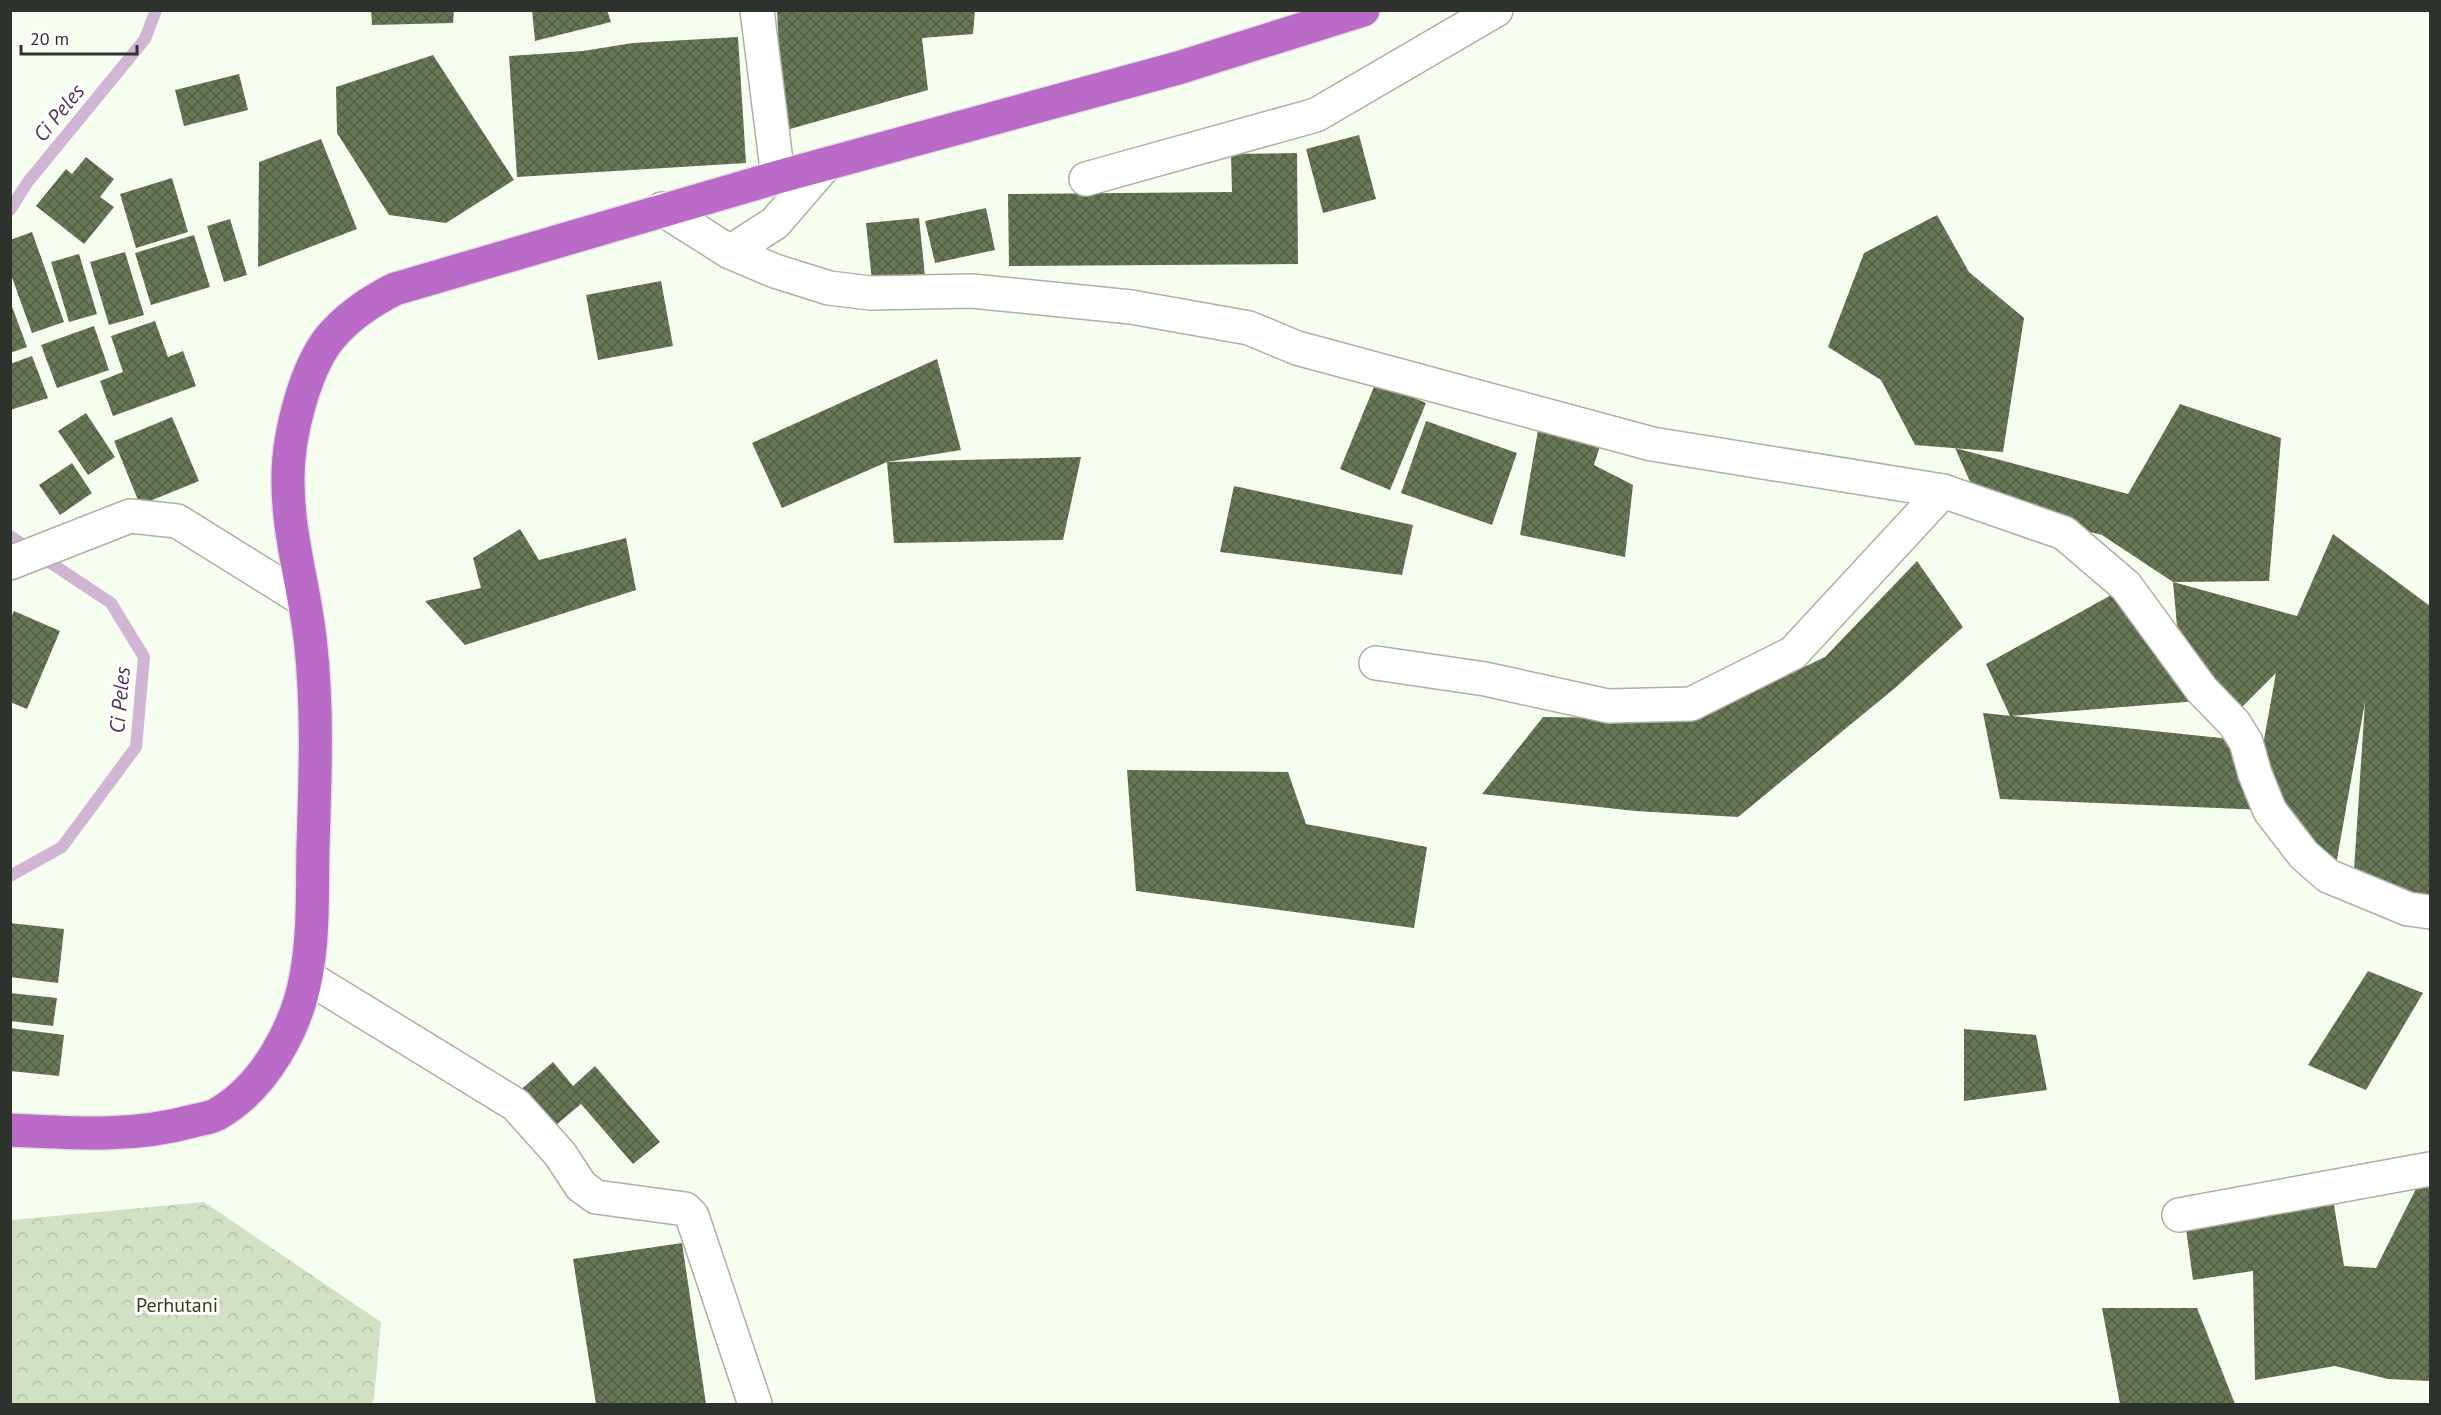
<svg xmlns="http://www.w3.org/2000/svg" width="2441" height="1415" viewBox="0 0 2441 1415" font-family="'PT Sans',sans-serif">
  <defs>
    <pattern id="forest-crowns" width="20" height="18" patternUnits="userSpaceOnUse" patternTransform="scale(1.5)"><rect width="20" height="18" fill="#d1e1c3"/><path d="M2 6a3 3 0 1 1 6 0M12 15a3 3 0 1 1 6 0" fill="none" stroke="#b4c2a8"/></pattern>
    <pattern id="building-cross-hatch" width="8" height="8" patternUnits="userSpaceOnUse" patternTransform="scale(1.5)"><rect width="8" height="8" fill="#687857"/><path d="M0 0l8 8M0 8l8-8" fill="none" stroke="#525e44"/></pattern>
  </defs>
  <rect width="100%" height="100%" fill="#f6ffef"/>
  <path fill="url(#forest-crowns)" d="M204,1202L381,1322L374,1399L371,1404H11V1220Z"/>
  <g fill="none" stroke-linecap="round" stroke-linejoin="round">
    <g stroke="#d0b5d5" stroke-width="12">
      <path d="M10,210L27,183L145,39L156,10"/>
      <path d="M10,536L111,603L144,657L136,747L62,847L10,876"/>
    </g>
  </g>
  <g fill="url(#building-cross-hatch)">
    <path d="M371,10H454L453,23L372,25Z"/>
    <path d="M532,10H607L611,22L535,41Z"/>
    <path d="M777,10H975L973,34L922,38L928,90L783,131Z"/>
    <path d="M738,37L746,163L517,177L509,56L583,51L633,43Z"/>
    <path d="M433,55L514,180L446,223L389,215L337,133L336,87Z"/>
    <path d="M239,74L248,110L184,126L175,90Z"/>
    <path d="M1359,135L1376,199L1323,213L1306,149Z"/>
    <path d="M321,139L357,229L258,267L259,162Z"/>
    <path d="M1297,153L1298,264L1009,266L1008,194L1232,192L1231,154Z"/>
    <path d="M86,157L114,179L100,197L114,207L84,244L36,206L66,169L72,174Z"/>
    <path d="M172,178L188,232L136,248L120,194Z"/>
    <path d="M986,208L995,250L935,263L925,221Z"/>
    <path d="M1937,215L1969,272L2024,318L2003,452L1915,445L1881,380L1828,347L1864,253Z"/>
    <path d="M919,218L925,276L872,281L866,223Z"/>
    <path d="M230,219L247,275L224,282L207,226Z"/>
    <path d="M32,232L64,322L32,333L10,272V240Z"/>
    <path d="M194,235L210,287L151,305L135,253Z"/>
    <path d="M125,252L144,315L109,325L90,262Z"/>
    <path d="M79,254L97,314L69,322L51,262Z"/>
    <path d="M661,281L673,346L598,360L586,295Z"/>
    <path d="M10,301L27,347L10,353Z"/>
    <path d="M155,321L168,357L183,351L196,386L113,416L100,381L123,372L111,336Z"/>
    <path d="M94,326L109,370L57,388L41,345Z"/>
    <path d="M32,356L48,398L10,410V364Z"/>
    <path d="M937,359L961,450L887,462L782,508L752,443Z"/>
    <path d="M1376,382L1426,403L1390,490L1340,469Z"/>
    <path d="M2180,404L2281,438L2269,581L2173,582L2102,535L1980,504L1955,448L2128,494Z"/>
    <path d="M86,413L115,457L88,475L58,431Z"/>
    <path d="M172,417L199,481L140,505L114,441Z"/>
    <path d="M1426,421L1517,453L1492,525L1401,493Z"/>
    <path d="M1538,430L1600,446L1594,465L1633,485L1625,557L1520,535Z"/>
    <path d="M1081,457L1063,540L894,543L887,462Z"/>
    <path d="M72,463L92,493L60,515L39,485Z"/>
    <path d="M1234,486L1413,525L1402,575L1220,552Z"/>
    <path d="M520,529L539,560L626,538L636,590L465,645L425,601L481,588L473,558Z"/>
    <path d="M2333,534L2430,606V904L2353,885L2365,702L2334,876L2258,773L2276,673L2236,713L2178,637L2173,582L2297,616Z"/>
    <path d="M1917,561L1963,627L1895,688L1738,817L1635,811L1482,794L1543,717L1695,719L1825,657Z"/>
    <path d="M2124,588L2198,701L2010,716L1986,664Z"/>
    <path d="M14,611L60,631L27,709L10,702V619Z"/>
    <path d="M1983,713L2240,740L2265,810L2000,799Z"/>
    <path d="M1127,770L1288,772L1306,824L1427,847L1414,928L1136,891Z"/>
    <path d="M10,923L64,929L58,983L10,977Z"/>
    <path d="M2368,971L2423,993L2366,1090L2308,1065Z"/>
    <path d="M10,993L57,998L53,1026L10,1021Z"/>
    <path d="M10,1028L64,1035L59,1076L10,1071Z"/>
    <path d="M1964,1029L2036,1035L2047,1090L1964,1101Z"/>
    <path d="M553,1062L573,1086L595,1066L660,1142L633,1164L581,1104L550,1130L518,1092Z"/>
    <path d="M2421,1179L2430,1182V1381L2388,1379L2335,1366L2255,1380L2253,1271L2193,1280L2185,1221L2334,1205L2344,1266L2376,1268Z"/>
    <path d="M682,1243L706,1404H596L573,1259Z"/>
    <path d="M2102,1308H2197L2235,1404H2120Z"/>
  </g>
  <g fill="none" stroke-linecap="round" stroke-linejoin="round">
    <defs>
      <g id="minor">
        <path d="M757,10L778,177"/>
        <path d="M1086,179L1316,115L1496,10"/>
        <path d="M662,209L730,252L775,271L829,288L871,293L972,291L1131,307L1249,328L1297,348L1652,444L1943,491L2064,533L2126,586L2202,690L2234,723L2246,742L2255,774L2270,811L2304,855L2328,876L2408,909L2430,912"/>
        <path d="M730,252L775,223L825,165"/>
        <path d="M10,563L130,516L177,521L304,600"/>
        <path d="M1376,663L1485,679L1608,706L1691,704L1793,653L1943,491"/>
        <path d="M306,976L516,1105L560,1154L581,1186L596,1197L685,1209L692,1216L755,1404"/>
        <path d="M2179,1215L2430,1169"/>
      </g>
      <path id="highway" d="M10,1130C72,1133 132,1138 193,1121C201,1119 212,1118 219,1113C265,1086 297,1027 306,976C314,934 312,890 313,848C315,780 318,714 311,647C306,592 288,538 288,482C287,439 305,362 336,331C353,313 373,300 395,289L778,177L1178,68L1363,10"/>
    </defs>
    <use href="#minor" stroke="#abb2a4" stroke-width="36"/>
    <use href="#highway" stroke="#e2e2e1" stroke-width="36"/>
    <use href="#minor" stroke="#fff" stroke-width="33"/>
    <use href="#highway" stroke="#ba6bc8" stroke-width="33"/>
  </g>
  <g text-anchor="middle" stroke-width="6" stroke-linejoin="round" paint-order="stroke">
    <g font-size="20" fill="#2d440e" stroke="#fff">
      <text x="177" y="1312">Perhutani</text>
    </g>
    <g font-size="21" font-style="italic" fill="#522e58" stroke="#fff">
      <text transform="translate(59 113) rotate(-51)" y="7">Ci Peles</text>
      <text transform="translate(120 700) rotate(-85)" y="7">Ci Peles</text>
    </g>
  </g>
  <rect width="2441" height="1415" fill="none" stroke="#2e322c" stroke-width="24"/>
  <path d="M21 45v9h116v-9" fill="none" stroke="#2e322c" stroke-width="3"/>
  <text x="30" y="45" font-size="18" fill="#2e322c" stroke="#ffffff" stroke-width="4.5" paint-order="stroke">20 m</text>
</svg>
